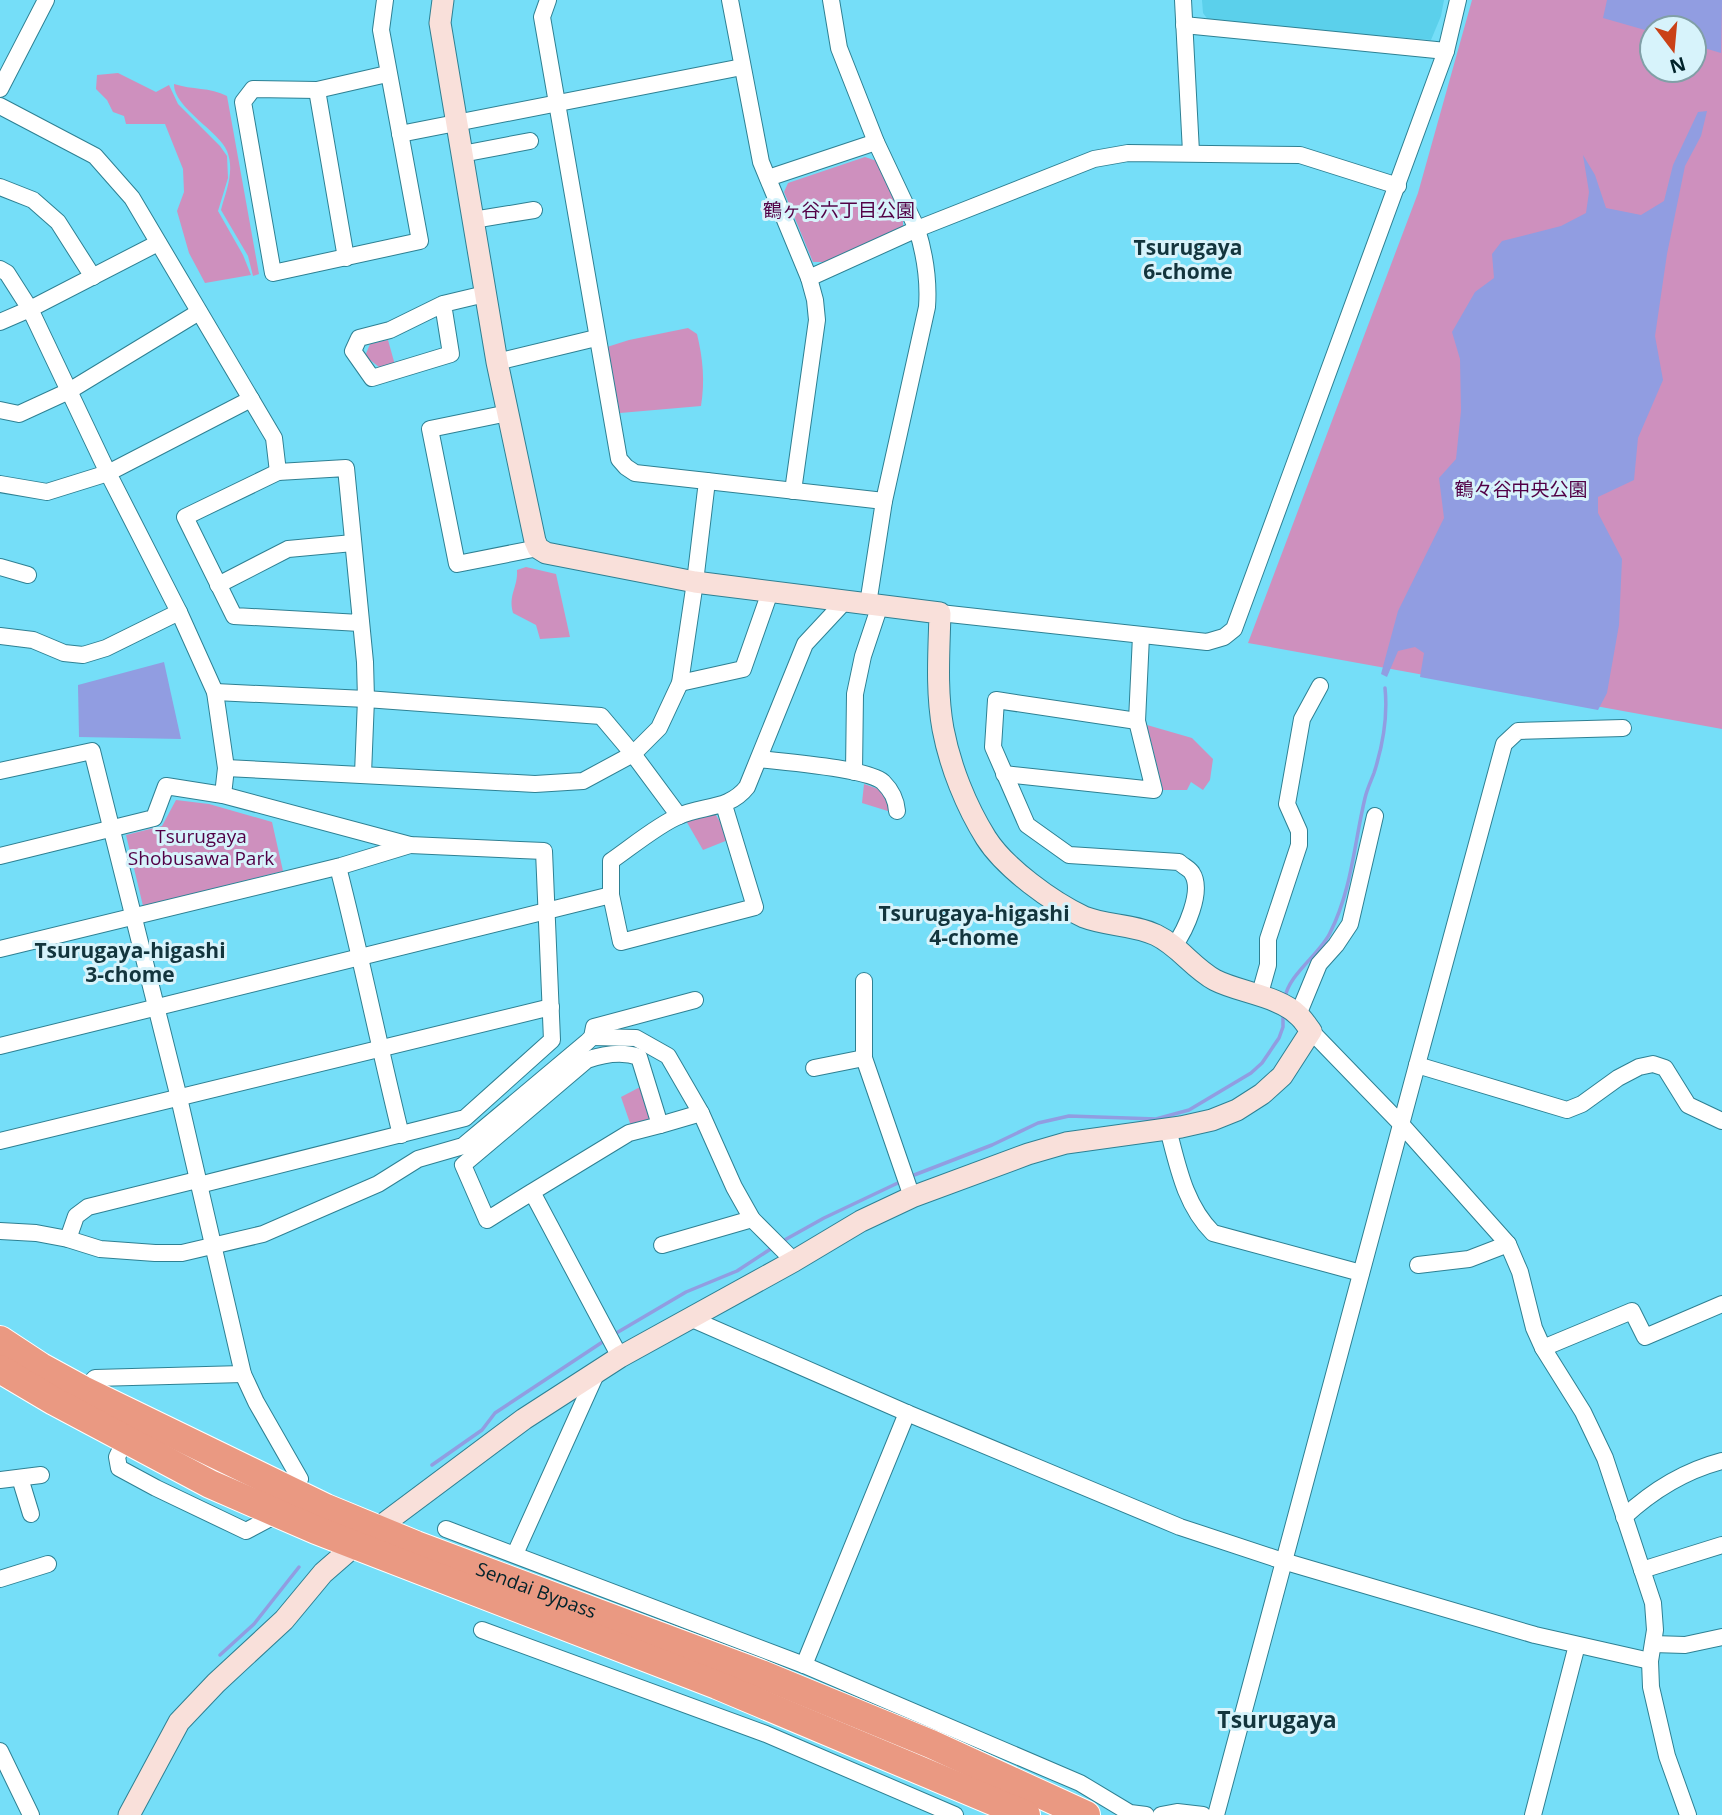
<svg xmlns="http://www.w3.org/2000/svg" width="1722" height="1815" viewBox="0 0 1722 1815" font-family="'Open Sans','Noto Sans JP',sans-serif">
  <rect width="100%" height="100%" fill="#75def8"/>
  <path fill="#5bd0eb" d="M1202,0H1444L1441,16L1431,40L1209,21L1203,13Z"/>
  <g fill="#ce90be" fill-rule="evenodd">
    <path d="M1472,0H1722V729L1248,643L1418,193ZM1652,28H1694V70H1652Z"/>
    <path d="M118,73L156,92L169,85L178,104L220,146L227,156L228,178L218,211L243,255L251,275L205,283L189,253L177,211L184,192L183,169L165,124H126L124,116L113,112L107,100L96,89L97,75Z"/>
    <path d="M174,84C192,90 210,87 227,96L259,274L253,276L248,256L221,210C226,191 235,171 227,151C220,132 173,107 174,84Z"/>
    <path d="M865,157L877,161L903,219V228L828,262H813L784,192L788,183Z"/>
    <path d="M688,328L697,334C703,359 705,381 701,406L620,413L607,347L629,340Z"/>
    <path d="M388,340L395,365L379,367L365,356L370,344Z"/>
    <path d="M526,567L556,574L570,637L540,639L536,625L513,613C508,594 518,588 517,570Z"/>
    <path d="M1147,725L1192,738L1213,759L1210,780L1203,790L1191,782L1187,790H1163Z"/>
    <path d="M864,784L884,791L891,812L862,803Z"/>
    <path d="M176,800L209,804L272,822L283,871L143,906L126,835L162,826Z"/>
    <path d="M714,812L727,833L728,840L703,850L685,819Z"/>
    <path d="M642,1086L653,1115L650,1124L632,1129L621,1097Z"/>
  </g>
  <g fill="#919de1">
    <path d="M1607,0H1722L1721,53L1694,45V28H1652V32L1603,18Z"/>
    <path d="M1707,111L1701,136L1685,166L1667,254L1655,336L1663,380L1638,438L1634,480L1598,497V513L1622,559L1619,625L1607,693L1598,710L1420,677L1424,653L1415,647L1398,651L1387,677L1381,674L1398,611L1444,518L1439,478L1456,459L1461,411L1460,359L1452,332L1475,292L1494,278L1492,254L1502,241L1561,226L1586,213L1589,192L1583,155L1595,175L1606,208L1641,215L1664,201L1673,165L1698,112Z"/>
    <path d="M164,662L181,739L79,737L78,685Z"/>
  </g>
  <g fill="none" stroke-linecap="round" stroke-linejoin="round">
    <g stroke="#919de1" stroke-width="3.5">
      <path d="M1285,998C1288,975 1320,954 1330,933C1352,889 1354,844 1365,798C1367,789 1371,781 1374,773C1383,745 1388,717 1385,688"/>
      <path d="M909,1177L992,1145L1038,1123L1069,1116L1156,1119L1189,1110L1251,1073L1262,1063L1279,1038L1283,1027V1013"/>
      <path d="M781,1242L824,1218L902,1181"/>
      <path d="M613,1335L686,1292L737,1271L775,1246"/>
      <path d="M432,1465L482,1430L495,1413L607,1339"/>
      <path d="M220,1655L254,1624L299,1567"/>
    </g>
    <defs>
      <g id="street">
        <path d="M385,0L381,30L420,241L273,273L243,102L253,89L317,90L387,74"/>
        <path d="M730,0L761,162L809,278L815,300L817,320L793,491"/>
        <path d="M831,0L839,48L876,142L917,229L1094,159L1128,153L1300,155L1398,186"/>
        <path d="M1183,0L1191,152"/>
        <path d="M1184,25L1446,51"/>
        <path d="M0,89L46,0"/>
        <path d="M317,90L346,258"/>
        <path d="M0,106L95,156L132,198L274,438L278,472"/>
        <path d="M400,134L742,67"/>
        <path d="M462,154L530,141"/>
        <path d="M768,178L876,142"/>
        <path d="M0,187L33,200L58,222L93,277"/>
        <path d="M473,220L534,210"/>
        <path d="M0,269L7,273L30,309L108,473L179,612L215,692L226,768L223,795"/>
        <path d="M809,278L917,229C925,255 929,280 927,307L884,501L868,604"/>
        <path d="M443,304L451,354L372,378L353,351L359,338L390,330L443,304L485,294"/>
        <path d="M0,322L30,309L158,243"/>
        <path d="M497,362L596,338"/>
        <path d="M0,410L19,414L69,391L199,312"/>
        <path d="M508,413L430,429L457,564L538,548"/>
        <path d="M707,481L884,501"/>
        <path d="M0,484L47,492L108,473L251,399"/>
        <path d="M0,567L28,575"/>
        <path d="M218,585L288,549L353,543"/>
        <path d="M940,613L1207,642L1224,637L1234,629L1446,51L1458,0"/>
        <path d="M360,623L234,616L185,517L278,472L346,468L365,662L366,699L363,774"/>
        <path d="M0,636L33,640L64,653L83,655L106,648L179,612"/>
        <path d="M680,683L743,669L770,592"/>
        <path d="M215,692L366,699L601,716L633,754L679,816"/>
        <path d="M1137,721L996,700L993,747L1027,825L1069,855L1179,862C1183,866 1190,869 1192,873C1204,891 1185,931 1174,946"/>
        <path d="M759,759C784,762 867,768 883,782C892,791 896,799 897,811"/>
        <path d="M226,768L535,784L583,781L633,754L659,728L680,683L695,582L707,481L635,473L626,467L619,459L542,17L548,0"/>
        <path d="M0,771L92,751L179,1098L243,1374L256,1402L300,1479L293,1493"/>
        <path d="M854,772L855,694L863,656L880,605"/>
        <path d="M1004,774L1154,790L1137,721L1141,636"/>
        <path d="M724,805L755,907L621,942L611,895V861C630,848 659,824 679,816C703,805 729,810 747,787L805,644L845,601"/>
        <path d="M0,856L154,818L166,786L223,795L410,845L544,851L552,1040L465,1118L199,1185"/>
        <path d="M338,867C361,956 379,1046 401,1135"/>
        <path d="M0,949L341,866L410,845"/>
        <path d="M864,981V1058L912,1197"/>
        <path d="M1259,997L1268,965V939L1299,845V831L1287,804L1302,719L1320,686"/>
        <path d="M1298,1015L1319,964L1336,945L1350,924L1375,816"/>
        <path d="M1311,1031L1401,1124L1508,1244L1520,1272L1534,1328L1543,1348L1583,1412L1605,1458L1653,1603L1655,1630L1650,1661L1651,1687L1667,1756L1688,1815"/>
        <path d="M592,1037L636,1038L668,1056L701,1113L734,1187L752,1219L794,1261"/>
        <path d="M0,1046L611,895"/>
        <path d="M1417,1065L1504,744L1518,731L1623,728"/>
        <path d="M814,1068L864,1058"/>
        <path d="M660,1125L701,1113"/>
        <path d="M1168,1129C1178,1167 1185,1205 1213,1233L1361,1273"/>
        <path d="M0,1141L551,1007"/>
        <path d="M532,1192L487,1220L463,1165L587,1060C604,1054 622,1051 639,1057L660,1125L629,1133L532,1192L620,1357"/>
        <path d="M0,1231L36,1233L68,1239L100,1249L155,1253H182L263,1234L378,1184L418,1159L463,1146L587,1042L592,1037L594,1027L695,1000"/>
        <path d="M68,1239L76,1216L88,1207L197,1180"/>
        <path d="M662,1245L752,1219"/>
        <path d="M1418,1265L1469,1259L1508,1244"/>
        <path d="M692,1319L907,1413L1180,1527L1283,1561L1535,1635L1650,1661"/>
        <path d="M1543,1348L1632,1311L1645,1337L1722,1304"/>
        <path d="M83,1390L95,1378L243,1374"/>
        <path d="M125,1440L117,1457L119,1468L156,1488L246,1531L278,1514"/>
        <path d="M20,1478L31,1514"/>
        <path d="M0,1480L41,1475"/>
        <path d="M1624,1517C1653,1490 1684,1471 1722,1461"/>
        <path d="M446,1529L804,1665L1080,1783L1130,1813L1146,1815"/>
        <path d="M515,1554L597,1372"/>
        <path d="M1642,1570L1722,1545"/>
        <path d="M0,1579L48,1564"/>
        <path d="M482,1630L766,1734L955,1815"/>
        <path d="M1653,1644L1685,1645L1722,1637"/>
        <path d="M804,1665L907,1413"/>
        <path d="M0,1751L31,1815"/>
        <path d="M1161,1815L1177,1812L1203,1815"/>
        <path d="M1216,1815L1417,1065L1567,1110L1582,1104L1618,1078L1639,1067L1653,1064L1665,1068L1688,1105L1722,1121"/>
        <path d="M1533,1815L1577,1645"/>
      </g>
      <path id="secondary" d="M129,1815L179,1722L216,1683L284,1620L323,1573L354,1546L524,1419L620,1357L794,1261L861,1221L912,1197L1028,1154L1066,1143L1181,1127L1212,1120L1237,1110L1262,1094L1282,1076L1311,1031C1307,1026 1303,1019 1298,1015C1279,996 1238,992 1215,980C1193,968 1179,946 1156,935C1133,924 1107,926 1084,917C1052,902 1005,868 986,838C966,806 950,766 943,729C936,691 939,651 940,613L695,582L546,553L538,548L535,541L497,362L440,23L443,0"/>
      <g id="highway">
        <path id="s1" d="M0,1340L41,1367L83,1390L326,1508L416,1545L761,1674L931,1744L1086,1815"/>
        <path d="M0,1369L54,1401L210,1484L316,1530L717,1685L1026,1815"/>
      </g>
    </defs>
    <use href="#street" stroke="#2e8093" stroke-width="18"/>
    <use href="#secondary" stroke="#2e8093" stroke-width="23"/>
    <use href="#highway" stroke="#fff" stroke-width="30"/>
    <use href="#street" stroke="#fff" stroke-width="16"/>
    <use href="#secondary" stroke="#f9e0da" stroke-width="21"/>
    <use href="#highway" stroke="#ea9982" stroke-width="28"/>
  </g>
  <g text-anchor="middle" stroke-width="6" stroke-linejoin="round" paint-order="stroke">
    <g font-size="19" fill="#520146" stroke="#d7f3fb">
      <text x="839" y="217">鶴ヶ谷六丁目公園</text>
      <text x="1521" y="496">鶴々谷中央公園</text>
      <text x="201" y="843">Tsurugaya<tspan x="201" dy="22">Shobusawa Park</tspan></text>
    </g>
    <g font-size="19" fill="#00222a" stroke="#d7f3fb">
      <text dy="7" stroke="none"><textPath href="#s1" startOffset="593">Sendai Bypass</textPath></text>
    </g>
    <g font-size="21" font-weight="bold" fill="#13353d" stroke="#d7f3fb">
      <text x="1188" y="255">Tsurugaya<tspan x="1188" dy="24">6-chome</tspan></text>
      <text x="974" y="921">Tsurugaya-higashi<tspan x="974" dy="24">4-chome</tspan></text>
      <text x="130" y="958">Tsurugaya-higashi<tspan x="130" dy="24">3-chome</tspan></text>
    </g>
    <g font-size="23" font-weight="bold" fill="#13353d" stroke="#d7f3fb">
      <text x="1277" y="1728">Tsurugaya</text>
    </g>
  </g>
  <g transform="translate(1673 49) rotate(164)"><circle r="33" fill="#d7f3fb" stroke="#819fa7" stroke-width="2"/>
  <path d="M0-5L12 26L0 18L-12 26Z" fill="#ca4117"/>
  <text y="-10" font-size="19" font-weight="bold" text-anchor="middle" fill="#00222a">N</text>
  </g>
</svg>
